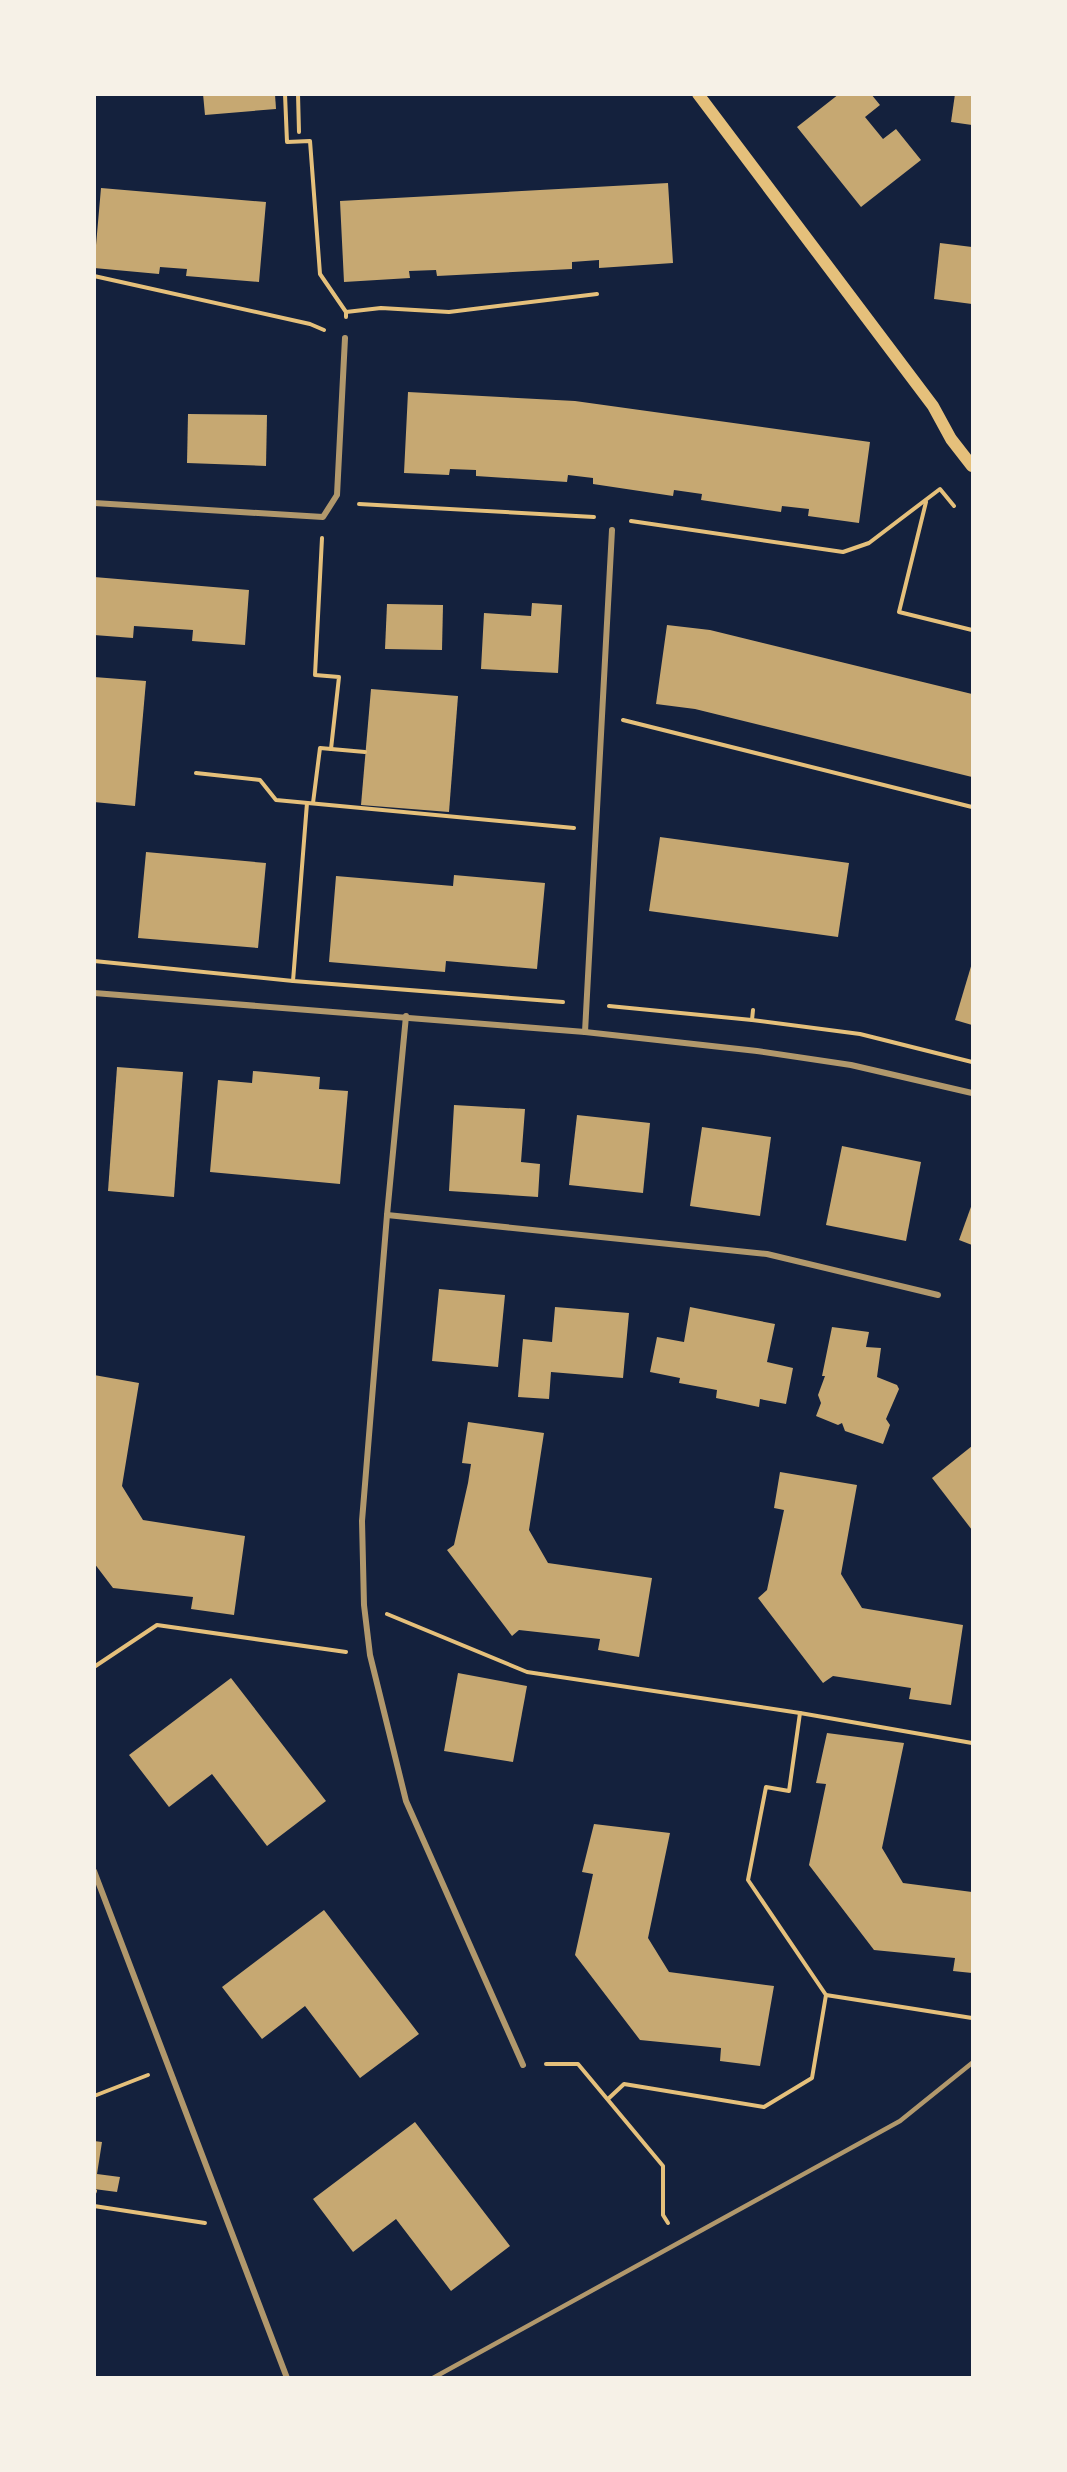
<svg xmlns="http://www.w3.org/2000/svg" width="1067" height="2472" viewBox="0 0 1067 2472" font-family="Signika,sans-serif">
  <rect width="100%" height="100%" fill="#14213d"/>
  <g fill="#c6a872">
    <path d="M203,94H275L276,109L205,115Z"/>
    <path d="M839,94H871L880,105L865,117L883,139L896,129L921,160L861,207L797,127Z"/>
    <path d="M955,94H972V125L951,122Z"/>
    <path d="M668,183L673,263L599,268V260L572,262V269L437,276L436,270L409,271L410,278L344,282L340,201Z"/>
    <path d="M101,188L266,202L259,282L186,276L187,269L160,267L159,274L94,268Z"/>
    <path d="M940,243L972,247V304L934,299Z"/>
    <path d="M408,392L575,401L870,442L859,523L808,516L809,509L782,506L781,512L701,500L702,494L674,490L673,496L593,484V478L568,475L567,482L476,476V470L450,469L449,475L404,473Z"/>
    <path d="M188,414L267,415L266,466L187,463Z"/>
    <path d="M94,577L249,590L245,645L192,641L193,630L134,626L133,638L94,635Z"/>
    <path d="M532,603L562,605L558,673L481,669L484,613L531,616Z"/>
    <path d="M387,604L443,605L442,650L385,649Z"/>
    <path d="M667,625L710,630L972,694V777L695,709L656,704Z"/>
    <path d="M94,677L146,681L135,806L94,802Z"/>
    <path d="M371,689L458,696L449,812L361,805Z"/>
    <path d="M660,837L849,863L838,937L649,911Z"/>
    <path d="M146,852L266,863L258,948L138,938Z"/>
    <path d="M454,875L545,883L537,969L446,961L445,972L329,962L336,876L453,886Z"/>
    <path d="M972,963V1025L955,1020Z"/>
    <path d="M117,1067L183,1072L174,1197L108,1191Z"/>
    <path d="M253,1071L320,1077L319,1089L348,1091L340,1184L210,1172L218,1080L252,1083Z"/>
    <path d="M454,1105L525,1109L521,1162L540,1164L538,1197L449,1191Z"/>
    <path d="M577,1115L650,1123L643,1193L569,1185Z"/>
    <path d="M702,1127L771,1137L760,1216L690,1206Z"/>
    <path d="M842,1146L921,1162L906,1241L826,1225Z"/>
    <path d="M972,1204V1245L959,1240Z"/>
    <path d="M439,1289L505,1295L498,1367L432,1361Z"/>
    <path d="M555,1307L629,1313L623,1378L551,1372L549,1399L518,1397L523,1339L552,1342Z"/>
    <path d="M690,1307L775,1324L767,1362L793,1368L786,1404L760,1399L759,1407L716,1398L717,1390L679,1383L680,1378L650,1372L657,1337L684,1342Z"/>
    <path d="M832,1327L869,1332L866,1347L881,1348L877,1377L897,1385L899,1389L886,1419L890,1425L883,1444L845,1431L842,1423L838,1425L816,1416L821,1403L818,1395L825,1376H822Z"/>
    <path d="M94,1375L139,1383L122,1486L143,1520L245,1536L234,1615L191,1609L193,1597L113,1588L94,1563Z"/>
    <path d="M468,1422L544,1433L529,1530L548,1563L652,1578L639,1657L598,1650L600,1639L519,1630L512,1636L447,1550L454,1545L468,1483L471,1464L462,1463Z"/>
    <path d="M972,1446V1530L932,1478Z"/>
    <path d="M780,1472L857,1485L841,1574L862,1608L963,1625L951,1705L909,1699L911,1688L833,1676L823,1683L758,1598L767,1590L784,1510L774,1508Z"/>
    <path d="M458,1673L527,1686L513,1762L444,1751Z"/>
    <path d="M231,1678L326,1801L267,1846L212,1774L169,1807L129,1755Z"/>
    <path d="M827,1733L904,1743L882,1848L903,1883L972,1892V1973L953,1971L955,1958L874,1950L809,1865L826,1784L816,1783Z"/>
    <path d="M594,1824L670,1833L648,1938L669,1972L774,1986L760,2066L720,2061L721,2048L640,2040L575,1955L593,1874L582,1872Z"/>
    <path d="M324,1910L419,2034L360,2078L305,2006L262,2039L222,1987Z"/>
    <path d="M415,2122L510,2246L451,2291L396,2219L353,2252L313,2199Z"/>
    <path d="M94,2141L102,2142L97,2174L120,2177L117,2192L94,2189Z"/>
  </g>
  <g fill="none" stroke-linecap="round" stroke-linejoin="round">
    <g stroke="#e5c07b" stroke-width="4">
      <path d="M285,94L287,142L310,141L320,274L346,312V317"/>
      <path d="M298,94L299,132"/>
      <path d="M94,276L310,324L324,330"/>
      <path d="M346,312L381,308L449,312L597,294"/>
      <path d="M926,502L899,612L972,630"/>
      <path d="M359,504L594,517"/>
      <path d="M631,521L843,552L869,543L940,489L954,506"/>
      <path d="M322,538L315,675L339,677L331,749"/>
      <path d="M623,720L972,807"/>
      <path d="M196,773L260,780L276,800L574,828"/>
      <path d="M313,803L320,748L365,752"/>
      <path d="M94,961L293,981L563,1002"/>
      <path d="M293,981L307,803"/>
      <path d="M609,1006L752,1020L860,1034L972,1062"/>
      <path d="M752,1020L753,1010"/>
      <path d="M387,1614L527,1672L800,1713L972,1743"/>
      <path d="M94,1667L157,1625L346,1652"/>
      <path d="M800,1713L789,1791L766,1787L748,1880L826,1995L972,2018"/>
      <path d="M546,2064H578L663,2166V2215L668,2223"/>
      <path d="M94,2096L148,2075"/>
      <path d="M608,2099L624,2084L764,2107L812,2078L826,1995"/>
      <path d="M94,2193L95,2191"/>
      <path d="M94,2206L205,2223"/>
    </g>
    <path stroke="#b1986c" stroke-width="4.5" d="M433,2378L900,2121L972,2063"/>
    <g stroke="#b1986c" stroke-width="6">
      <path d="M94,503L323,517L337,495L345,338"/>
      <path d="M94,993L585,1032L757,1051L851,1065L972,1093"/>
      <path d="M406,1016L387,1215L362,1521L364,1605L370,1655L406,1801L523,2065"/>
      <path d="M585,1032L612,530"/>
      <path d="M387,1215L767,1254L938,1295"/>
      <path d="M94,1871L287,2378"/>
    </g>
    <path stroke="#e5c07b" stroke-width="12" d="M698,94L933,406L951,439L972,466"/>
  </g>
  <rect width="1067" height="2472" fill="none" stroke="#f6f1e7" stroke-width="192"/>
</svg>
